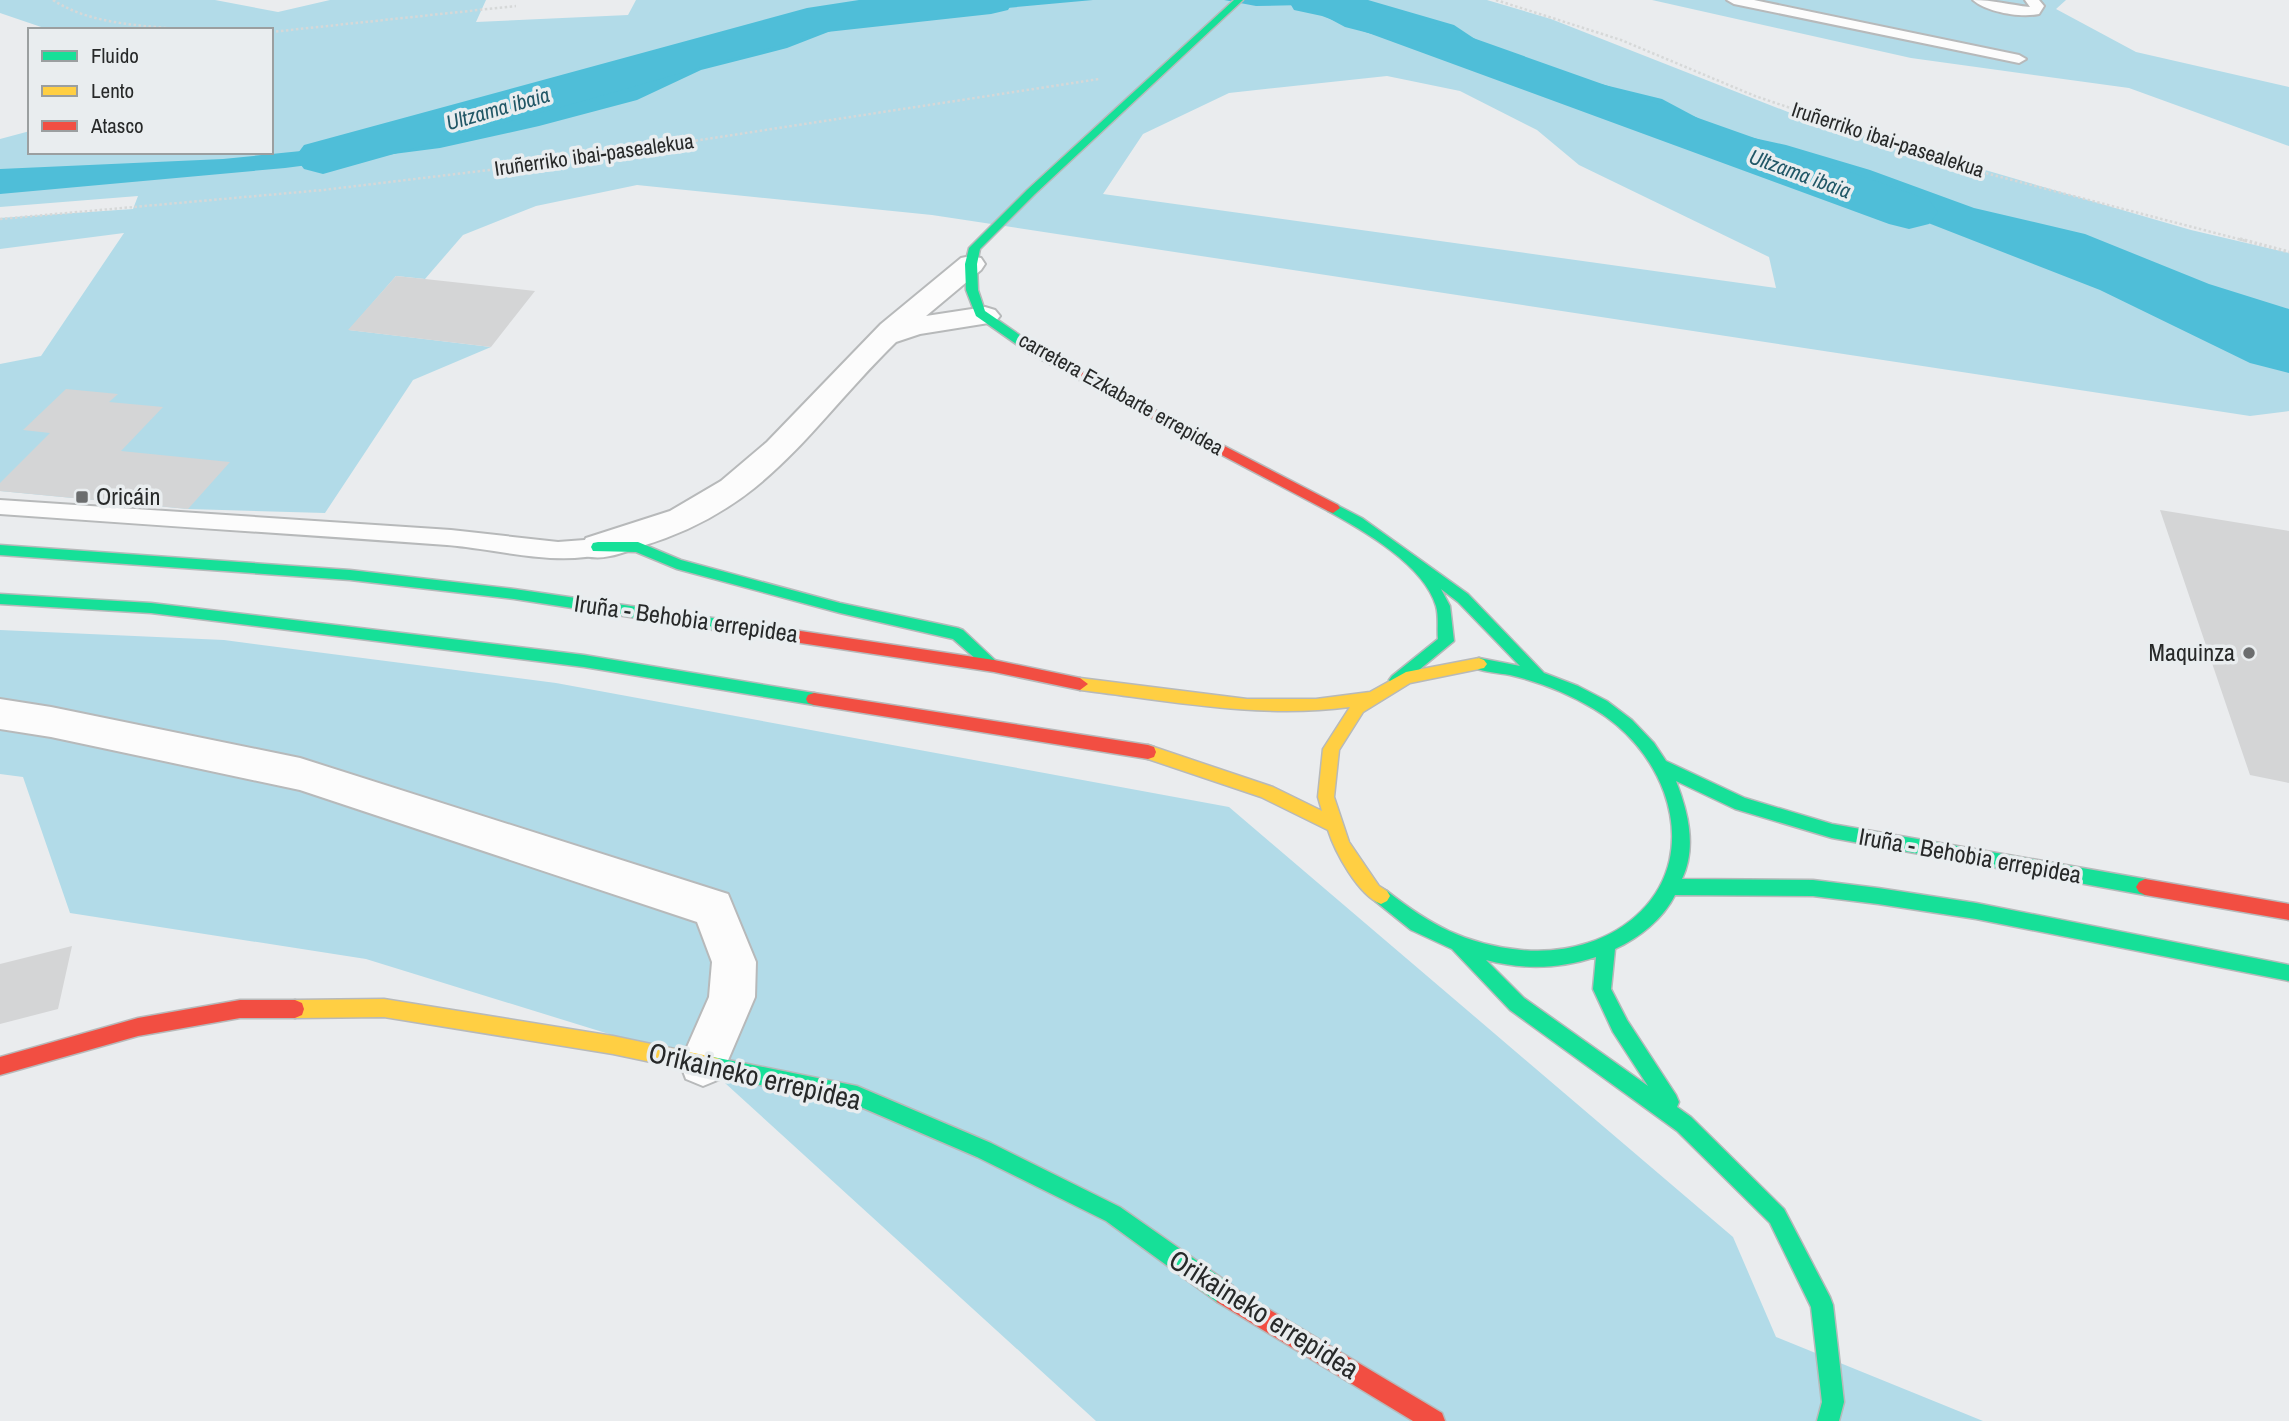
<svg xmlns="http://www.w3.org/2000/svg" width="2289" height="1421" font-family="'Archivo Narrow',sans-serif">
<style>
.green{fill:#b2dbe8;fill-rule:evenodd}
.water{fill:#4fbed8}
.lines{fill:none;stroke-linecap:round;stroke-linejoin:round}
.stream{fill:#4fbed8;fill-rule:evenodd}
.river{fill:#4fbed8;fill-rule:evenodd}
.building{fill:#d4d5d6}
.lane-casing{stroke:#b7b9ba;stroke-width:4}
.street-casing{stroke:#b7b9ba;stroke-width:4}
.fast-casing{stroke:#b7b9ba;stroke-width:3}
.slow-casing{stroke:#b7b9ba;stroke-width:3}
.jam-casing{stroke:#b7b9ba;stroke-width:3}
.path-far1{stroke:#d6d8d8;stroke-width:2.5;stroke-dasharray:2.5 2.5;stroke-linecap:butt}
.path{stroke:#d6d8d8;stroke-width:3.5;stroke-dasharray:2.5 2.5;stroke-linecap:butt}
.lane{fill:#fcfcfc;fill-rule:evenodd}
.street{fill:#fcfcfc;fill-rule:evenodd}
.fast{fill:#16e098;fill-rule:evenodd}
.slow{fill:#ffcf43;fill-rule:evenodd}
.jam{fill:#f24e42;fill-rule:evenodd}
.poi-dot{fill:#6b6d6e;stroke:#e9edef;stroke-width:2.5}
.labels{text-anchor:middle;stroke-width:7;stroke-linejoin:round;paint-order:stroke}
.far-water-label{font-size:21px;font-style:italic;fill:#215766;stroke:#e9edef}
.far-street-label{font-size:21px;fill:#272929;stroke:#e9edef}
.poi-label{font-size:24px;fill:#272929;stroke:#e9edef;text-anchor:start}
.street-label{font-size:24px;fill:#272929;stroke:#e9edef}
.near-street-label{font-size:28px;fill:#272929;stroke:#e9edef}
</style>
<rect width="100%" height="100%" fill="#eaecee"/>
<path class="green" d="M 0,0 L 215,0 L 278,12 L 330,0 L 486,0 L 476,22 L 628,15 L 636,0 L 1487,0 L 1551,19 L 1793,114 L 2191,230 L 2289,253 L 2289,411 L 2250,416 L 932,215 L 637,185 L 536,206 L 463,235 L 425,279 L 396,276 L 349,330 L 491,347 L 413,380 L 325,513 L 188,509 L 0,491 L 0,364 L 41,356 L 124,233 L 0,249 L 0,218 L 133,209 L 138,196 L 0,207 L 0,139 L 30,131 L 30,152 L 271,152 L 271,30 L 50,30 L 0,13 ZM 1387,76 L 1460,91 L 1537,130 L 1579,165 L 1769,257 L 1776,288 L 1103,194 L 1143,134 L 1229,93 Z
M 1652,0 L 2066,0 L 2056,9 L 2136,52 L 2289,87 L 2289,146 L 2129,88 L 1911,58 Z
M 0,630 L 224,640 L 556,683 L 1229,807 L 1733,1237 L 1776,1337 L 1983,1421 L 1096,1421 L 703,1063 L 366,959 L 70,913 L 23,777 L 0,774 Z"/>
<path class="water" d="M 877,0 L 1093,0 L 854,22 L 787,48 L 701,70 L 637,100 L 539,126 L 440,148 L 285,168 L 0,194 L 0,169 L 223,159 L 321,149 L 436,126 L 824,18 Z
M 1224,0 L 1368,0 L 1454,25 L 1487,47 L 1568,76 L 1662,99 L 1722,131 L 1786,145 L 1870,170 L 1974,208 L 2085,234 L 2209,284 L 2289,309 L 2289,373 L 2250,363 L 2100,290 L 1800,173 L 1517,71 L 1345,27 L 1304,5 L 1256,6 Z"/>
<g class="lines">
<path class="stream" d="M 869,0 L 881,0 L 827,20 L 820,18 Z"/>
<path class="river" d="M 859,0 L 1014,0 L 1008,10 L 991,14 L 827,32 L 323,174 L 304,169 L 295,157 L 304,145 L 807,8 Z
M 1288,0 L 1366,0 L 1929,200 L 1938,212 L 1929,224 L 1909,229 L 1889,224 L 1322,16 L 1294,10 Z"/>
</g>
<path class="building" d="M 396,276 L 425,279 L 535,291 L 491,347 L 348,330 Z
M 66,389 L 118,394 L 109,402 L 163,407 L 121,451 L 230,462 L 188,509 L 0,491 L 0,483 L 50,433 L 23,430 Z
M 2160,510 L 2289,531 L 2289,783 L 2250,775 Z
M 72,946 L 58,1009 L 0,1024 L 0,964 Z"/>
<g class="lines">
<defs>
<path id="lane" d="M 1727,0 L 1754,0 L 2019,55 L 2026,59 L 2019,63 L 1734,4 Z
M 1973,0 C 1993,0 2010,5 2030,7 L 2025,0 L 2039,0 L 2044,6 L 2039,14 C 2020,18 1987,12 1973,0 Z
M 0,500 L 451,530 L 558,542 L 598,539 L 606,541 L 609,547 L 606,553 C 556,567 498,549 447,545 C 298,534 149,525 0,514 Z"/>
<path id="street" d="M 971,256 L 981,258 L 985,264 L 981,270 L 926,316 L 985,307 L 995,310 L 1000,316 L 995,322 L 920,334 L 896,342 C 809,427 769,508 642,546 C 624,552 605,561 586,556 L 581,547 L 586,538 L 670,511 L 721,481 L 767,442 L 881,324 L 961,258 Z
M 0,699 L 51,707 L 300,758 L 728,894 L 756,962 L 755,997 L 720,1079 L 703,1086 L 686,1079 L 680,1063 L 709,997 L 712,962 L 697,922 L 300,790 L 51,737 L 0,729 Z"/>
<path id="fast" d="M 1234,0 L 1243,0 L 1035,194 L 980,249 L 977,264 L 978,290 L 985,311 L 1037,347 L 1080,372 L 1078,375 L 1070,375 L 1029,353 L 976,316 L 966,290 L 965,264 L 969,248 L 1027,190 Z
M 1333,503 L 1362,518 L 1468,594 L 1544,673 L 1578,686 L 1607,701 L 1632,720 L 1654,743 L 1666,761 L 1745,798 L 1832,824 L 2145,879 L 2151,882 L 2154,887 L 2151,892 L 2145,895 L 1832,838 L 1735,809 L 1676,781 C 1688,812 1697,847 1682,879 L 1813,880 L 1878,888 L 1976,903 L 2289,965 L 2289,981 L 1976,919 L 1878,904 L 1813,896 L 1675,895 C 1663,919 1639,938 1615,949 L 1611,989 L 1627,1020 L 1676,1095 L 1679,1102 L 1677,1107 L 1691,1117 L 1784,1209 L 1830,1297 L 1833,1305 L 1844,1402 L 1839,1421 L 1817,1421 L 1822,1402 L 1811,1307 L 1770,1223 L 1677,1131 L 1510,1010 L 1452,949 L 1411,930 L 1375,901 L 1372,896 L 1375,891 L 1381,888 L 1387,891 C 1430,925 1465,944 1521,950 C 1615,959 1699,891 1664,792 C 1651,757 1626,728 1594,709 C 1568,693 1539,682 1510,675 C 1498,673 1485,672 1474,668 L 1471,664 L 1474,660 L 1479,658 L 1520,666 L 1458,602 L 1441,589 L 1450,606 L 1454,641 L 1402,684 L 1392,684 L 1389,680 L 1392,676 L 1438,639 C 1437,629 1439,616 1436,606 C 1424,565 1364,531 1328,511 L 1326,508 ZM 1596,957 L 1593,989 L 1613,1032 L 1648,1086 L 1524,998 L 1486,960 C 1523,970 1559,969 1596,957 Z
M 598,542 L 638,542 L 681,560 L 840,603 L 958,628 L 963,630 L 998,663 L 995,667 L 985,667 L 953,639 L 840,613 L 677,569 L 636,552 L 593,551 L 591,547 L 593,543 Z
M 0,545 L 350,570 L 514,589 L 740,622 L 747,628 L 740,634 L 514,599 L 350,580 L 0,555 Z
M 0,594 L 151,603 L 584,655 L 814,693 L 820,695 L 822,699 L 820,703 L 814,705 L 584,667 L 151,613 L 0,604 Z
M 713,1057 L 857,1086 L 991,1143 L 1120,1207 L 1233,1286 L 1236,1294 L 1233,1302 L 1225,1305 L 1217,1302 L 1106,1221 L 977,1157 L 856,1105 L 713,1075 L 706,1073 L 703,1066 L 706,1059 Z"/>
<path id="slow" d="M 1479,658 L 1484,660 L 1487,664 L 1484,668 L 1410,683 L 1363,712 L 1339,750 L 1334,797 L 1349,842 L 1379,886 L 1387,891 L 1390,896 L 1387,901 L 1381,904 C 1358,895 1335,852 1328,830 L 1261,797 L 1142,757 L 1140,752 L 1142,747 L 1148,745 L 1273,787 L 1322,811 L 1318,797 L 1323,749 L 1350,707 C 1259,719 1170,701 1080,690 L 1072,684 L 1080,678 L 1247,699 L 1316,699 L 1370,692 L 1406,672 Z
M 384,999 L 613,1036 L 713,1057 L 720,1059 L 723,1066 L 720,1073 L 713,1075 L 613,1054 L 384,1017 L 295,1018 L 288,1015 L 286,1009 L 288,1003 L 295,1000 Z"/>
<path id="jam" d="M 1074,368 L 1338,505 L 1340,508 L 1333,513 L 1328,511 L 1070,375 L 1070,369 Z
M 740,622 L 994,660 L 1080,678 L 1088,684 L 1080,690 L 994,672 L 740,634 L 733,628 Z
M 814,693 L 1148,745 L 1154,747 L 1156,752 L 1154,757 L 1148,759 L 814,705 L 808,703 L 806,699 L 808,695 Z
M 2145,879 L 2289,904 L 2289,920 L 2145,895 L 2139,892 L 2136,887 L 2139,882 Z
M 240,1000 L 295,1000 L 302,1003 L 304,1009 L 302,1015 L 295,1018 L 240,1018 L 138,1036 L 0,1075 L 0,1057 L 138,1018 Z
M 1225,1283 L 1442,1413 L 1445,1421 L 1413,1421 L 1217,1302 L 1214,1294 L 1217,1286 Z"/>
</defs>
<use href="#lane" class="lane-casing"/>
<use href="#street" class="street-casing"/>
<use href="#fast" class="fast-casing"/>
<use href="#slow" class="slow-casing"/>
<use href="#jam" class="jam-casing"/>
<path class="path-far1" d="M 53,0 C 91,25 142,25 186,30
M 1496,0 L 1621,40 L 1755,96 L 1970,169 L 2246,241
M 271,32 L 516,6
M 0,219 L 323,190 L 556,162 L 1099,79"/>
<path class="path" d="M 2240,239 L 2289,252"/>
<use href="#lane" class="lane"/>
<use href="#street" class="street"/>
<use href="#fast" class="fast"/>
<use href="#slow" class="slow"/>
<use href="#jam" class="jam"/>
</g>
<g class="poi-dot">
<rect x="75" y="490" width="14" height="14" rx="3.5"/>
<circle cx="2249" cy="653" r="7"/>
</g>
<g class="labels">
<g class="far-water-label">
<text transform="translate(498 109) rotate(-16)" y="7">Ultzama ibaia</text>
<text transform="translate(1800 174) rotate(20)" y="7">Ultzama ibaia</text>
</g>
<g class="far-street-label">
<text transform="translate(1888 140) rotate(18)" y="7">Iruñerriko ibai-pasealekua</text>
<text transform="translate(594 155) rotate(-8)" y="7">Iruñerriko ibai-pasealekua</text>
<text transform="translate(1121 394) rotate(29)" y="7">carretera Ezkabarte errepidea</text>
</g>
<g class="poi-label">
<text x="96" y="505">Oricáin</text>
<text x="2235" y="661" text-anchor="end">Maquinza</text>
</g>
<g class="street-label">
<text transform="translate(686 619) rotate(8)" y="8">Iruña - Behobia errepidea</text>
<text transform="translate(1970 856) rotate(10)" y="8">Iruña - Behobia errepidea</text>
</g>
<g class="near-street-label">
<text transform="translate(755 1076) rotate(13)" y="10">Orikaineko errepidea</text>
<text transform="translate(1264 1314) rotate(32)" y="10">Orikaineko errepidea</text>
</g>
</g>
<rect x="28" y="28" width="245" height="126" fill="#e9edef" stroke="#9b9fa0" stroke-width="2"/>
<rect x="42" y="51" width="35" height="10" fill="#16e098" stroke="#9b9fa0" stroke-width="2"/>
<text x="91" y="63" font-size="21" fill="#272929">Fluido</text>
<rect x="42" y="86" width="35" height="10" fill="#ffcf43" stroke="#9b9fa0" stroke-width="2"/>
<text x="91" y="98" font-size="21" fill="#272929">Lento</text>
<rect x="42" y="121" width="35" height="10" fill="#f24e42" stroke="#9b9fa0" stroke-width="2"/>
<text x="91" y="133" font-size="21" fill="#272929">Atasco</text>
</svg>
